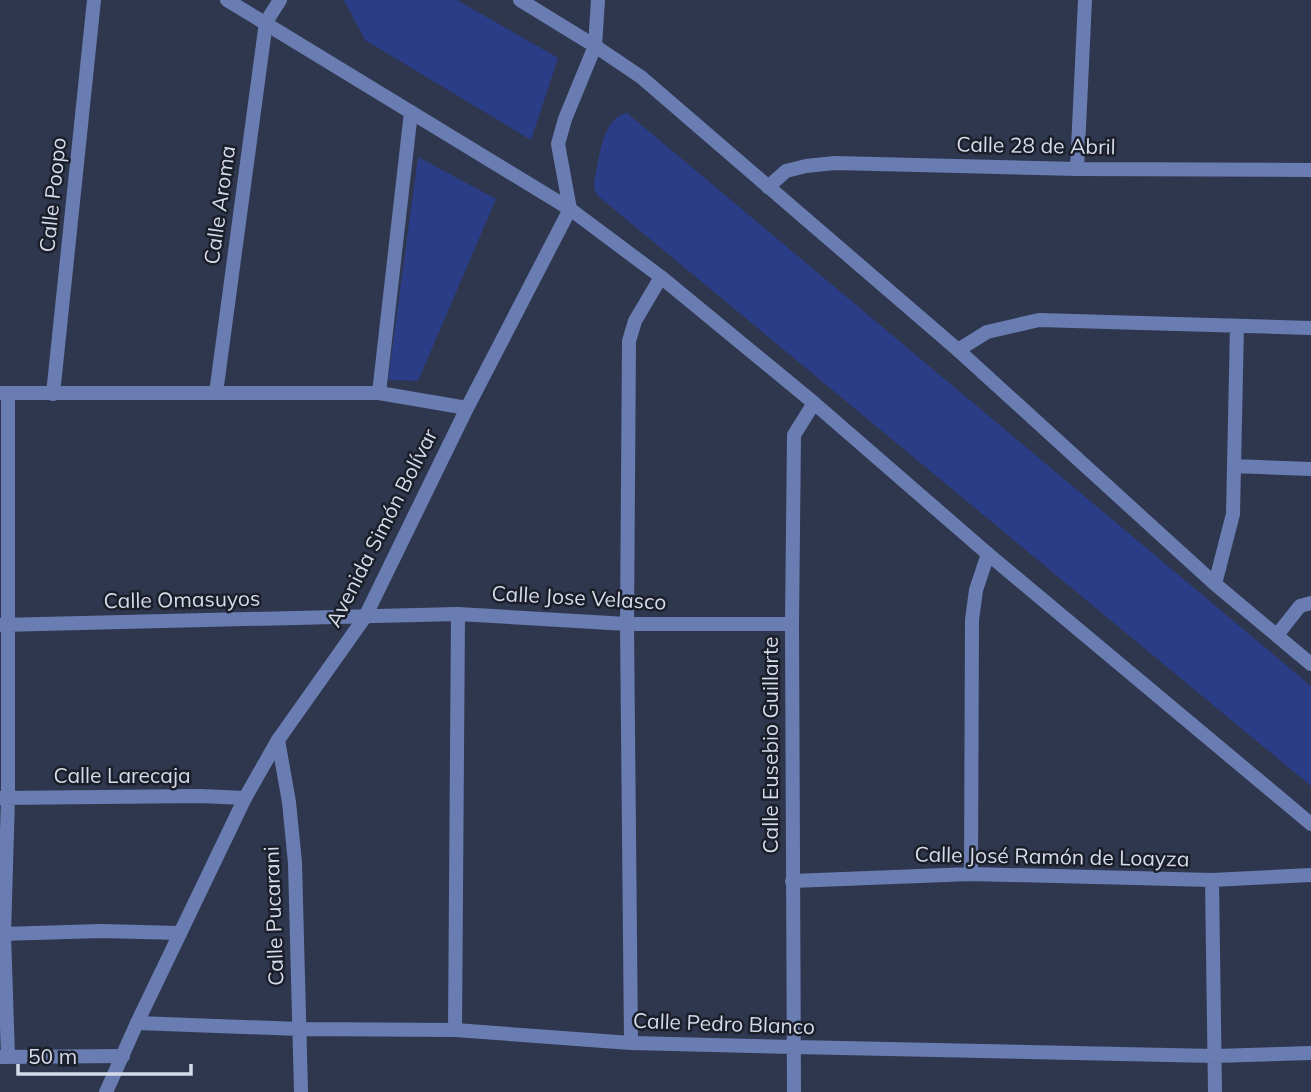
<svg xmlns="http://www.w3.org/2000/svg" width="1311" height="1092" font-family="Mulish,sans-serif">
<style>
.green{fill:#2b3d86}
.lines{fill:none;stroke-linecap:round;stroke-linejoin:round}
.minor{stroke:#6a7db2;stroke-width:14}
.tertiary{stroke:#6a7db2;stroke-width:14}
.labels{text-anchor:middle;stroke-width:5;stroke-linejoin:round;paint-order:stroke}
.street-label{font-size:21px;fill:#d5dbe9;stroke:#1b1f29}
</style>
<rect width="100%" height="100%" fill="#2f374e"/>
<path class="green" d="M 344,0 L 457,0 L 558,58 L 531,140 L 365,40 Z
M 627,113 L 1311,686 L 1311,786 L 598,196 L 594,189 L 594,181 C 600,159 601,118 627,113 Z
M 418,157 L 496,199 L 418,381 L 388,380 Z"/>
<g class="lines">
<path class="minor" d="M 1077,169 L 1085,0
M 768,187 L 786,171 L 806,166 L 835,163 L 1077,169 L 1311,170
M 958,350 L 987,332 L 1039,320 L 1311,328
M 1,393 L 379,393 L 467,408
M 8,393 L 8,798 L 4,934 L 8,1057
M 216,393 L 266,22
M 379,393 L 411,112
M 53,394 L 94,0
M 1234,466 L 1311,469
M 1215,584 L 1233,514 L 1237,326
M 0,625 L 458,614 L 627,624 L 792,624
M 1277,635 L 1300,606 L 1311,603
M 278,740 L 289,802 L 295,863 L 301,1092
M 1,798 L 200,796 L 245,798
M 971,874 L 972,620 L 976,590 L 988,554
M 1212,880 L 1215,1092
M 792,881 L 971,874 L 1212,880 L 1311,875
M 0,934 L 101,931 L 180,933
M 137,1023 L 299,1029 L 455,1030 L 631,1043 L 795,1047 L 1215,1056 L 1311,1053
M 455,1030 L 458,614
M 631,1043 L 627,624 L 629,341 L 635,321 L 661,277
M 0,1057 L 123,1056
M 794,1092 L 792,624 L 794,435 L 814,403"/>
<path class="tertiary" d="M 227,0 L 570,209 L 661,277 L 814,403 L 988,554 L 1311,824
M 520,0 L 595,46 L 641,77 L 958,350 L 1215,584 L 1311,664
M 266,22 L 280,0
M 106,1092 L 137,1023 L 245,798 L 278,740 L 365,617 L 467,408 L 570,209 L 558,144 L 565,119 L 595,46 L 598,0"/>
</g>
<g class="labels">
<g class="street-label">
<text transform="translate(1036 146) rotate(1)" y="7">Calle 28 de Abril</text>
<text transform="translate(53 195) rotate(-84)" y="7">Calle Poopo</text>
<text transform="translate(220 205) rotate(-82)" y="7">Calle Aroma</text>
<text transform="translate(382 528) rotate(-63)" y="7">Avenida Simón Bolívar</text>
<text transform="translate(579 598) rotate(3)" y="7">Calle Jose Velasco</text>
<text transform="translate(182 600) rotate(-1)" y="7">Calle Omasuyos</text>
<text transform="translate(771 745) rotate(-90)" y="7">Calle Eusebio Guillarte</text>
<text x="122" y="783">Calle Larecaja</text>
<text transform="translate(1052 857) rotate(1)" y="7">Calle José Ramón de Loayza</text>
<text transform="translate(274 916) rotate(-92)" y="7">Calle Pucarani</text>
<text transform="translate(724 1024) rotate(2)" y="7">Calle Pedro Blanco</text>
</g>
</g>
<path d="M18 1064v10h173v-10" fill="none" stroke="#d5dbe9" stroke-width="3.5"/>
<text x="28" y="1064" font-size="21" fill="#d5dbe9" stroke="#1b1f29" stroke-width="5" paint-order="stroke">50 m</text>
</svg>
